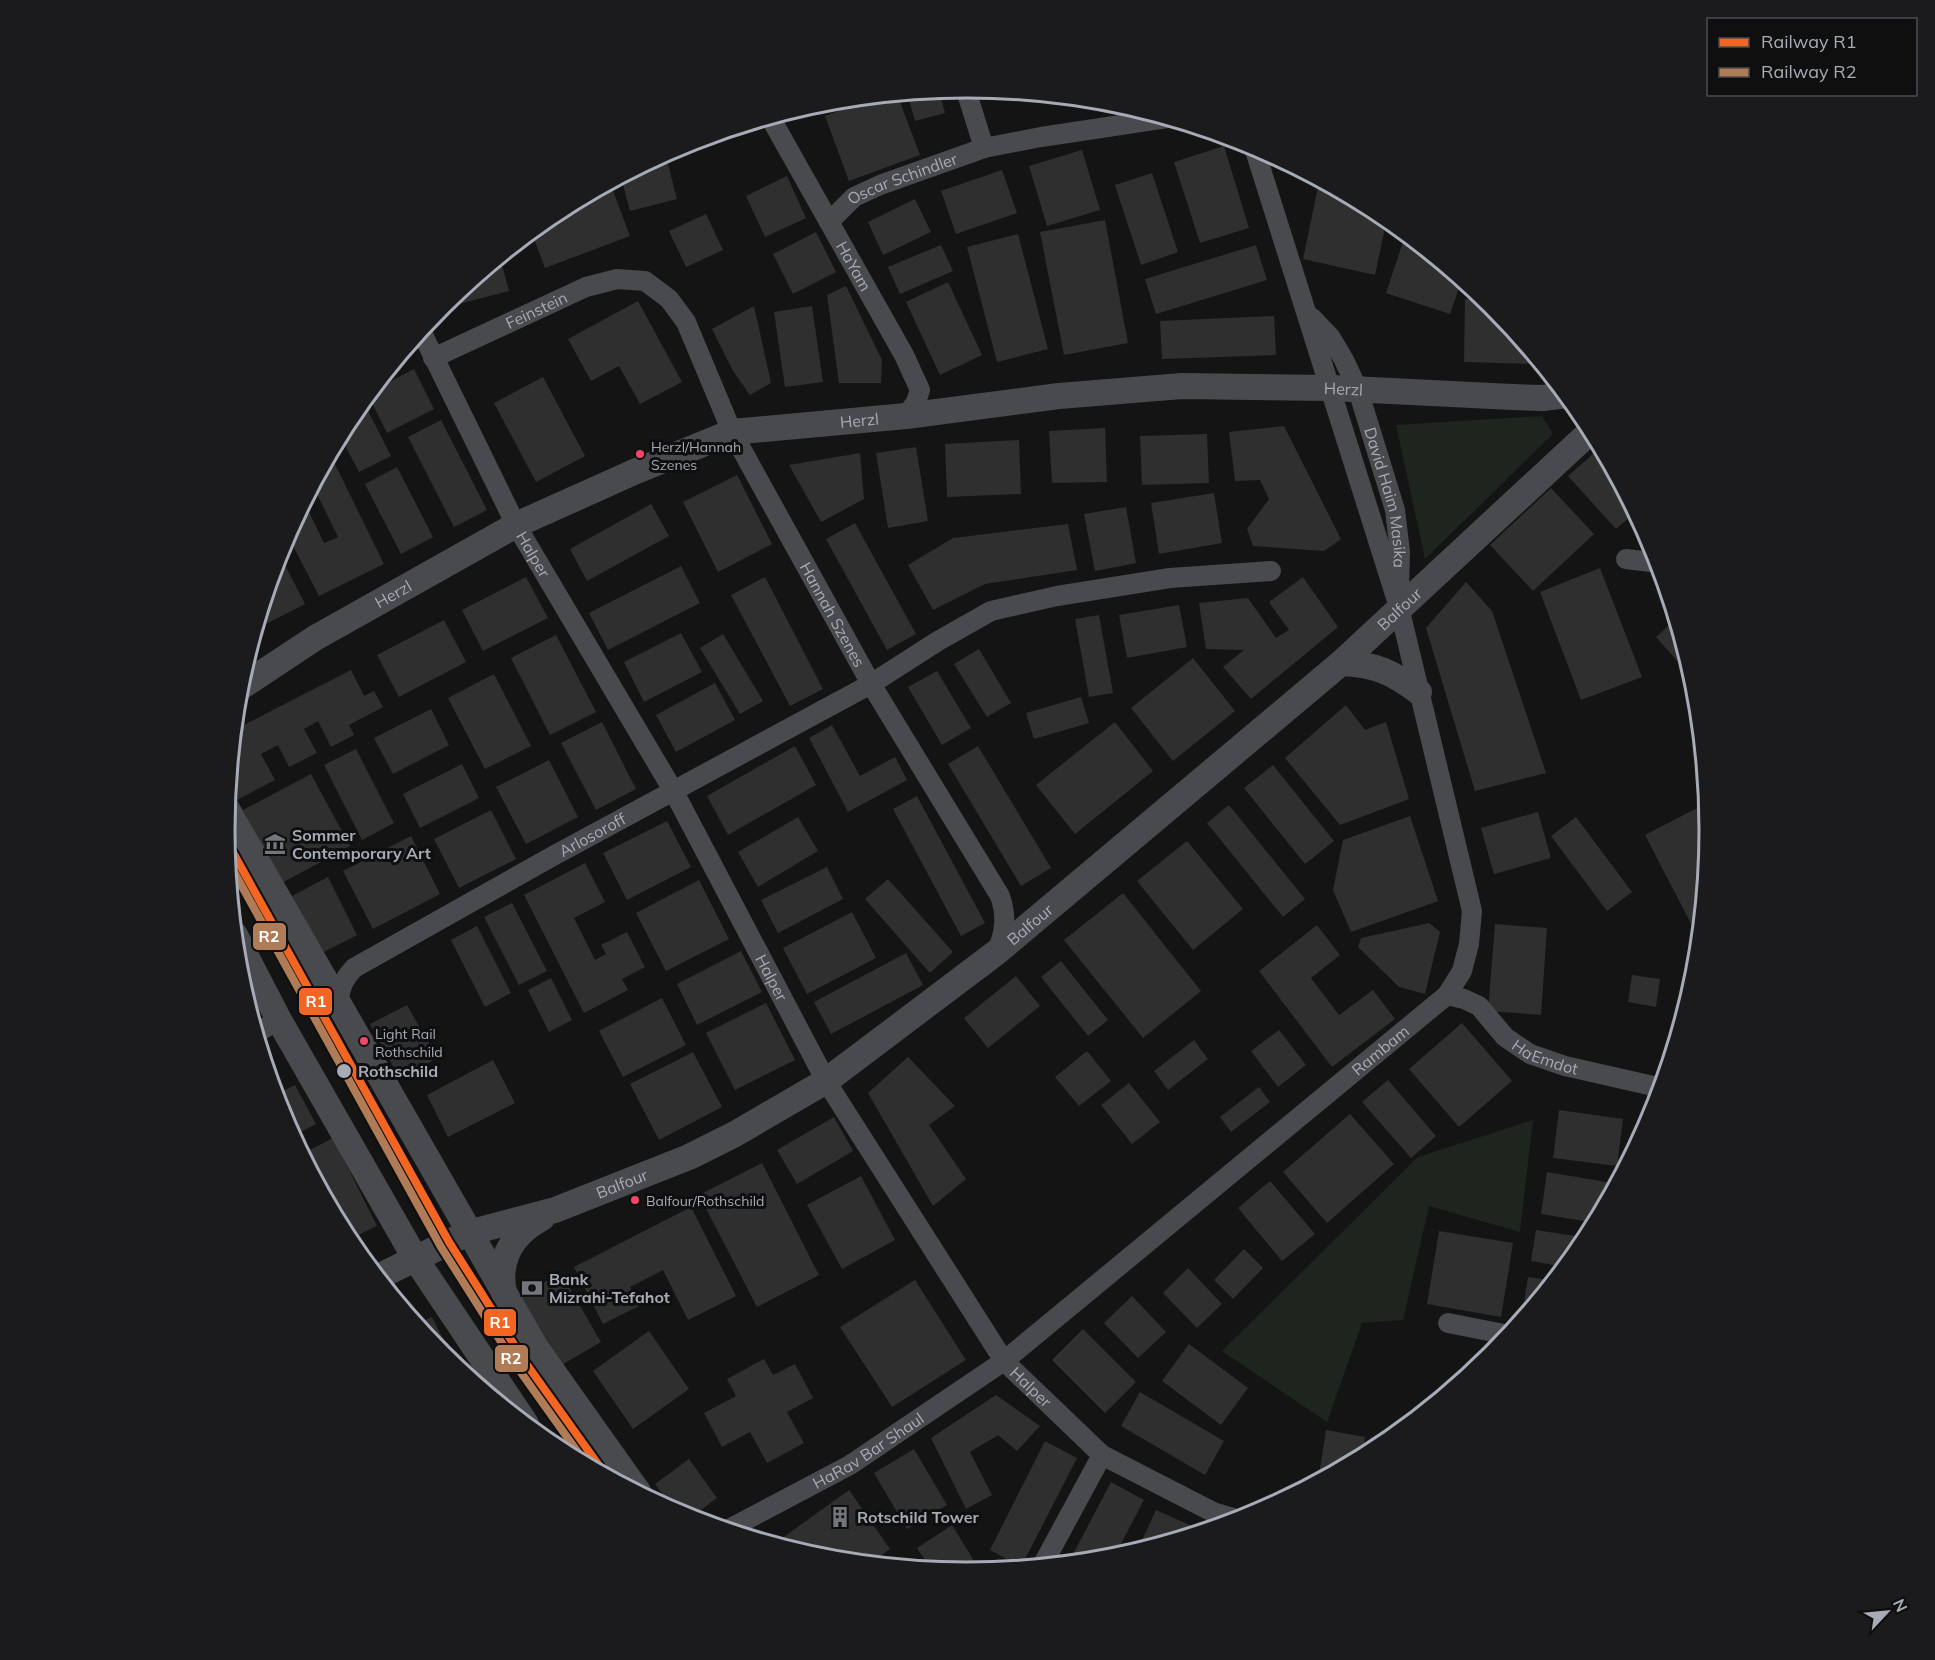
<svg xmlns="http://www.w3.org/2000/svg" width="1935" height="1660" font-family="Mulish,sans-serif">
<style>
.green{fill:#1e251f}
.building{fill:#2f2f30}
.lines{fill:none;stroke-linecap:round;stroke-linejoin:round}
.minor{stroke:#494a4d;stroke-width:20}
.tertiary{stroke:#494a4d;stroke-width:26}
.rail-1-casing{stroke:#0f0f10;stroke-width:12}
.rail-2-casing{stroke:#0f0f10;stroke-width:12}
.rail-1{stroke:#f26522;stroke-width:8}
.rail-2{stroke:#b07c57;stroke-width:8}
.bus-dot{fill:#f34667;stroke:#0f0f10;stroke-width:2}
.stop-dot{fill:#a6abb5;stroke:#0f0f10;stroke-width:2}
.labels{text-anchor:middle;stroke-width:6;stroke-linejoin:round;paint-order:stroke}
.bus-label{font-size:14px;fill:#a6abb5;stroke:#0f0f10;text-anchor:start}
.street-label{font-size:16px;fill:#a6abb5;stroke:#0f0f10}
.poi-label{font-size:16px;font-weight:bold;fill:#a6abb5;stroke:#0f0f10;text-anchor:start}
.stop-label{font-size:16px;font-weight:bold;fill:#a6abb5;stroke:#0f0f10;text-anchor:start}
.rim{fill:none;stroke:#a6abb5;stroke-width:3}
.line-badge{stroke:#0f0f10;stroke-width:2}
.badge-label{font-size:16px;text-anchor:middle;font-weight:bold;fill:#fff}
</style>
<rect width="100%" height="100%" fill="#141415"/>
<path class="green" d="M 1542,416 L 1553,434 L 1425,559 L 1396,425 Z
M 1533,1120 L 1520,1232 L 1429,1206 L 1403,1320 L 1362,1323 L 1327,1422 L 1222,1351 L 1418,1157 Z"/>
<path class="building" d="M 939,90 L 945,113 L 915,121 L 907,93 Z
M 897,94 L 920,155 L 849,181 L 825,116 L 881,95 Z
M 1224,146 L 1249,228 L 1200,243 L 1174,162 Z
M 1082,150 L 1100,210 L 1047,226 L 1029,166 Z
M 665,153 L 677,199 L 630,211 L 621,177 Z
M 1002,170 L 1017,213 L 956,234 L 941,191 Z
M 1152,173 L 1178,252 L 1141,265 L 1115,185 Z
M 787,176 L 806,218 L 765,237 L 746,196 Z
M 610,183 L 630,236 L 545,268 L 531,231 L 555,212 Z
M 1318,187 L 1342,192 L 1387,218 L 1375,275 L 1303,259 Z
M 915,199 L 931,232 L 883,255 L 868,222 Z
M 706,214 L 723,250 L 686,267 L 669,231 Z
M 1105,220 L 1128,343 L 1064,355 L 1040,232 Z
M 816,232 L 836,272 L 793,294 L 773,254 Z
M 1406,233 L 1462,279 L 1450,314 L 1386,293 Z
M 1018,234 L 1048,349 L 997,362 L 967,247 Z
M 941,245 L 953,271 L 900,294 L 888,267 Z
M 1256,245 L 1267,280 L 1156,314 L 1145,279 Z
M 500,257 L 509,291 L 439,309 L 442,304 Z
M 948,282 L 982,355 L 940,375 L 906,302 Z
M 846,286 L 882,360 L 881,383 L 839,383 L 827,295 Z
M 1465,299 L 1487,300 L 1493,305 L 1535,356 L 1535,364 L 1464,362 Z
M 638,301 L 682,382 L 640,404 L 619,366 L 591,381 L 568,339 Z
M 754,306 L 771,383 L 750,395 L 733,371 L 712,329 Z
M 812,306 L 823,382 L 785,387 L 774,312 Z
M 1274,316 L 1276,355 L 1162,359 L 1160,321 Z
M 406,349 L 409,355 L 395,363 Z
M 414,369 L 434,409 L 387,433 L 368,395 L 370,392 Z
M 543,377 L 585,456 L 536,482 L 494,403 Z
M 363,401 L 391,456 L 359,472 L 340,436 L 350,417 Z
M 441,420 L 487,510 L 454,527 L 408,437 Z
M 1284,426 L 1341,539 L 1324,551 L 1253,546 L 1247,529 L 1269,499 L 1260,480 L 1235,481 L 1229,432 Z
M 1105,428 L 1107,482 L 1052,483 L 1049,431 Z
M 1207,434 L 1209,483 L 1142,485 L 1140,436 Z
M 1019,440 L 1021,494 L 947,497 L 945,444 Z
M 916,447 L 928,521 L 888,528 L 876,453 Z
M 1601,447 L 1636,512 L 1616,529 L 1568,476 Z
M 860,453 L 864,499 L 821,522 L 789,465 Z
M 330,454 L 384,564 L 319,596 L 287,534 L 297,516 L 308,510 L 324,543 L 338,537 L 313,486 Z
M 397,467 L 433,537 L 401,554 L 365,484 Z
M 737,475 L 772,544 L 718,572 L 683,502 Z
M 1551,488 L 1594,534 L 1533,591 L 1490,545 Z
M 1214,493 L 1222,543 L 1159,554 L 1151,503 Z
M 651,504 L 669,536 L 587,581 L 570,549 Z
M 1126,507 L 1136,563 L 1095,571 L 1084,514 Z
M 855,523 L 916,634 L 887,650 L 826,539 Z
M 1068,524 L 1077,570 L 985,584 L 933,610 L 908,565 L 953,538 Z
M 681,566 L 700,603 L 608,650 L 589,613 Z
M 286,567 L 305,604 L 256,629 L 272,575 Z
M 1600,568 L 1642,677 L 1581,700 L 1540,592 Z
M 526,577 L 548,618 L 483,651 L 462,610 Z
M 765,577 L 823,689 L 790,706 L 731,595 Z
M 1303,577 L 1338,627 L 1251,699 L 1223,667 L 1244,650 L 1206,649 L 1199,603 L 1248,598 L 1276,638 L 1289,630 L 1269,602 Z
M 1466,582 L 1492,611 L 1546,773 L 1475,791 L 1426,628 Z
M 1179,605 L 1187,647 L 1127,658 L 1119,615 Z
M 1099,615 L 1113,693 L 1089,697 L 1075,619 Z
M 1676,619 L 1695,681 L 1656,637 Z
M 444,620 L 466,662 L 399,697 L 377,655 Z
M 681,633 L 702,672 L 644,702 L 624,662 Z
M 723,634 L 763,701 L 740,714 L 700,648 Z
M 556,635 L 596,712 L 550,735 L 511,658 Z
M 979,649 L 1011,703 L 987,717 L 954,664 Z
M 1193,658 L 1235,711 L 1173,761 L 1131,708 Z
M 351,670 L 364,696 L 374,691 L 383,707 L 349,725 L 354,735 L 331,747 L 318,721 L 304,729 L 317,753 L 289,767 L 278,745 L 261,754 L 275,780 L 235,801 L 229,788 L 234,730 Z
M 937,671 L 971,728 L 942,745 L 908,687 Z
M 494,674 L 531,746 L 485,769 L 448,698 Z
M 715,683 L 735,720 L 676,752 L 656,715 Z
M 1081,697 L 1089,723 L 1034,739 L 1026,713 Z
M 1346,705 L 1365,730 L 1386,722 L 1409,799 L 1340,825 L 1285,758 Z
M 431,709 L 449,745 L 393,774 L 374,738 Z
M 602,722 L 636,789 L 596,810 L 561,743 Z
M 1115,722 L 1153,771 L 1075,834 L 1036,785 Z
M 832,725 L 860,776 L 895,757 L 907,780 L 848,812 L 809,738 Z
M 795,746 L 816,785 L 728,835 L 707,796 Z
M 978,746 L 1051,868 L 1021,886 L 948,764 Z
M 356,749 L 394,823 L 362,840 L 324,765 Z
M 549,760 L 578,817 L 526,844 L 496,787 Z
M 462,764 L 479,798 L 420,828 L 403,794 Z
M 1273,765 L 1334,841 L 1305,864 L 1244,788 Z
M 311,774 L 350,846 L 282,883 L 243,810 Z
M 917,796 L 985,923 L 961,936 L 893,809 Z
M 1229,805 L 1305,899 L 1283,917 L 1207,823 Z
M 1699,807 L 1710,830 L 1700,941 L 1645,835 Z
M 491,810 L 516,859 L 459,888 L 434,839 Z
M 1538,812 L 1551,858 L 1494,874 L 1481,828 Z
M 1410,816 L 1438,901 L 1351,932 L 1333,890 L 1343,840 Z
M 798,817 L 818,851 L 758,887 L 738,852 Z
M 1576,817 L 1632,892 L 1607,911 L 1551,836 Z
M 667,821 L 691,867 L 627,900 L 603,853 Z
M 411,836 L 440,894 L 373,929 L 343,871 Z
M 1187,841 L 1243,909 L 1193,950 L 1137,881 Z
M 585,863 L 605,902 L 574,918 L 595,960 L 606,954 L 601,945 L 627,932 L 645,967 L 622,979 L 628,990 L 584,1013 L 524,895 Z
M 827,867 L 843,899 L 778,933 L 761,900 Z
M 328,877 L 357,935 L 322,953 L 292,896 Z
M 888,879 L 953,952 L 930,973 L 865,899 Z
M 699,880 L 729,939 L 666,971 L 636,913 Z
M 1123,893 L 1201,991 L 1143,1038 L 1064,940 Z
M 512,903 L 547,971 L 519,985 L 484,917 Z
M 852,912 L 876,958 L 807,994 L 783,948 Z
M 1429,923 L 1440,932 L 1425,994 L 1399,987 L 1358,947 L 1361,938 Z
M 1495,924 L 1547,928 L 1541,1015 L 1488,1011 Z
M 1317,925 L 1340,955 L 1311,978 L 1339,1015 L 1373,990 L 1395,1019 L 1332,1067 L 1259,971 Z
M 477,926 L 511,993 L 485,1007 L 451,940 Z
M 741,951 L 762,992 L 697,1025 L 677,984 Z
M 906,953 L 923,985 L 831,1034 L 814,1002 Z
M 1061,961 L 1108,1020 L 1088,1036 L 1041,977 Z
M 1632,975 L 1660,979 L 1656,1007 L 1628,1002 Z
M 1016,976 L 1040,1006 L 988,1048 L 964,1018 Z
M 551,978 L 572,1020 L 549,1032 L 528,990 Z
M 662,998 L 686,1045 L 623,1077 L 599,1031 Z
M 766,1003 L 795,1060 L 735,1090 L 706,1033 Z
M 407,1005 L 437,1058 L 400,1079 L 370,1024 Z
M 1462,1023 L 1512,1081 L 1459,1127 L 1409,1069 Z
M 1279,1030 L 1306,1065 L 1278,1087 L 1251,1051 Z
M 1194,1040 L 1208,1059 L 1168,1090 L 1154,1071 Z
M 1087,1051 L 1111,1081 L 1079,1106 L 1055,1077 Z
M 693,1052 L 722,1107 L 659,1140 L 630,1084 Z
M 908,1057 L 955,1106 L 929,1125 L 966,1179 L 933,1206 L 868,1093 Z
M 493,1060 L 515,1103 L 448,1137 L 427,1095 Z
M 1388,1080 L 1436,1136 L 1411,1158 L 1362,1102 Z
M 1129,1083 L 1160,1122 L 1132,1144 L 1101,1105 Z
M 295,1085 L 316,1124 L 293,1136 L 281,1114 L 275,1095 Z
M 1259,1087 L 1270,1102 L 1231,1132 L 1220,1117 Z
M 1559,1110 L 1623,1119 L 1617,1166 L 1553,1158 Z
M 1350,1114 L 1394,1164 L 1327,1223 L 1283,1172 Z
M 834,1117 L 853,1151 L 797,1184 L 777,1150 Z
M 333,1138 L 377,1226 L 348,1240 L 302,1154 Z
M 762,1163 L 819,1275 L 757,1307 L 699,1195 Z
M 1547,1172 L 1612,1183 L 1610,1197 L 1596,1223 L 1541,1214 Z
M 861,1176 L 895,1240 L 842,1269 L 807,1205 Z
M 1270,1181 L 1315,1234 L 1282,1261 L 1238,1208 Z
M 691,1207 L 736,1296 L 688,1320 L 663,1270 L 630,1287 L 639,1306 L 603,1324 L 574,1267 Z
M 1536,1230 L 1588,1238 L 1566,1267 L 1531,1261 Z
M 1439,1231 L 1513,1243 L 1501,1317 L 1427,1304 Z
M 1244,1249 L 1263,1268 L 1233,1299 L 1214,1280 Z
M 1188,1268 L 1222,1304 L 1197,1328 L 1163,1293 Z
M 561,1273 L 601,1342 L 560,1366 L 520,1296 Z
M 1528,1277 L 1554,1281 L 1521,1322 Z
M 915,1280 L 966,1360 L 892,1407 L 840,1327 Z
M 1132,1296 L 1166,1332 L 1138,1358 L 1104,1323 Z
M 432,1317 L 458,1368 L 442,1355 L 417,1324 Z
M 1083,1329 L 1136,1382 L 1105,1413 L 1052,1360 Z
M 649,1331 L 689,1389 L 633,1429 L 593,1371 Z
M 1189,1344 L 1248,1388 L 1221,1425 L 1162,1381 Z
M 764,1359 L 773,1375 L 795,1364 L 813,1398 L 787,1412 L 804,1443 L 767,1463 L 750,1432 L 722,1447 L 704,1413 L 736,1396 L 727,1379 Z
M 1140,1392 L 1224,1441 L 1205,1475 L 1121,1426 Z
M 996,1395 L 1040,1426 L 1017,1451 L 998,1435 L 970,1452 L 992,1495 L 966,1509 L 931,1438 Z
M 1326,1430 L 1365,1437 L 1361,1458 L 1318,1481 Z
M 1045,1441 L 1077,1458 L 1021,1567 L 990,1550 Z
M 914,1449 L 947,1505 L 907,1529 L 874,1473 Z
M 689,1459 L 717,1498 L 690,1518 L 677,1513 L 655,1484 Z
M 1111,1482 L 1144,1500 L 1113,1559 L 1079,1562 L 1071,1558 Z
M 849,1490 L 890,1549 L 871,1563 L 822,1559 L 774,1544 Z
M 1156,1510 L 1192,1526 L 1188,1536 L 1137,1551 Z
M 952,1525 L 981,1572 L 967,1573 L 931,1569 L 917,1548 Z"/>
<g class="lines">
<g class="minor">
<path d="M 965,87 L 984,148 L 1041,137 L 1167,118"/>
<path id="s1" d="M 770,117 L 904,355 L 920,390 L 916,402 L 906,416"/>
<path id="s2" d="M 829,222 L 854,197 L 880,185 L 984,148"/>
<path id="s3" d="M 1312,318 L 1331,338 L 1344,360 L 1358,390 L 1395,510 L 1400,552 L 1399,589"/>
<path id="s4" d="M 421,331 L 516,525 L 674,792 L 826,1081 L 1004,1361 L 1102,1455 L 1213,1512 L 1240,1520"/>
<path id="s5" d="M 433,358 L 586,287 L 617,279 L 645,281 L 669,299 L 686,322 L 732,432 L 871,684 L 1000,896 C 1007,916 1005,932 997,952"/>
<path d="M 1626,559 L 1659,563"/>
<path id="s6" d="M 1447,995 L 1464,999 L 1479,1006 L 1505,1037 L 1530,1054 L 1565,1066 L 1662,1088"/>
<path id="s7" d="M 339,1007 C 339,990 342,981 354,968 L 553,856 L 871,684 L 938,641 L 991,611 L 1057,596 L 1170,578 L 1271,571"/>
<path d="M 256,1033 L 279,1020"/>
<path d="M 1448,1323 L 1509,1335"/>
<path id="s8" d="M 727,1530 L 850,1465 L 1004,1361 L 1447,995 L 1462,971 L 1469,944 L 1472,911 L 1399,607 L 1253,144"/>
<path d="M 1042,1566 L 1102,1455"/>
</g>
<g class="tertiary">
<path d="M 1341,663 C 1375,664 1392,672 1419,692"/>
<path id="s9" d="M 238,689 L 315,638 L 516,525 L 634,472 L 732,432 L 906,416 L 1059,396 L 1182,386 L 1331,388 L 1512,397 L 1543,398 L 1567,395"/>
<path d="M 227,809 L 536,1348 L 639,1493"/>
<path d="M 235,935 L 279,1020 L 415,1258 L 526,1424"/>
<path id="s10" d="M 378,1277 L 468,1233 L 555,1210 L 689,1157 L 735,1134 L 826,1081 L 997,952 L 1341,663 L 1592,430"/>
<path d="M 504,1293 C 497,1259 512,1234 542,1218"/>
</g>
<defs>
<path id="rail-1" d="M 226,840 L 449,1242 L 525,1362 L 605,1474"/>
<path id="rail-2" d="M 228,861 L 441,1247 L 517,1367 L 587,1465"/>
</defs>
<use href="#rail-1" class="rail-1-casing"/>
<use href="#rail-2" class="rail-2-casing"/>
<use href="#rail-1" class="rail-1"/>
<use href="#rail-2" class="rail-2"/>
</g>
<defs>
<symbol id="museum-bare" viewBox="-9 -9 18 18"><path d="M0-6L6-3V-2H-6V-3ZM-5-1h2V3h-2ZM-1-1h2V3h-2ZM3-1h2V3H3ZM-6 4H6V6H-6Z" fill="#73767d" stroke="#0f0f10" stroke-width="2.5" paint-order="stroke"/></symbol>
<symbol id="bank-bare" viewBox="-9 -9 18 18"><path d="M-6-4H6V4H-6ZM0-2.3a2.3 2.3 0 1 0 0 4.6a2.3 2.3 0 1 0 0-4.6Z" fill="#73767d" stroke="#0f0f10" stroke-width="2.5" paint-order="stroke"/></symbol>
<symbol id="building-bare" viewBox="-9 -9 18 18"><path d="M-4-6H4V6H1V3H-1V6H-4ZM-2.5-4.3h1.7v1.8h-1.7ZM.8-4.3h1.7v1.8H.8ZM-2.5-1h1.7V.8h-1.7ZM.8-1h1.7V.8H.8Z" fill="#73767d" stroke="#0f0f10" stroke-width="2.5" paint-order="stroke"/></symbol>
</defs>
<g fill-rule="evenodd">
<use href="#museum-bare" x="260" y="829" width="30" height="30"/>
<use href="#bank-bare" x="517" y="1273" width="30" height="30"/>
<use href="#building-bare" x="825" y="1502" width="30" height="30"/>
</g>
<g class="bus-dot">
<circle cx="640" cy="454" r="5"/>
<circle cx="364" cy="1041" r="5"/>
<circle cx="635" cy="1200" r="5"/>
</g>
<circle class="stop-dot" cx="344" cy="1071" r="8"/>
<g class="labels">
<g class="bus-label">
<text x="651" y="452">Herzl/Hannah<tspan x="651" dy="18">Szenes</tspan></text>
<text x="375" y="1039">Light Rail<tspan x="375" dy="18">Rothschild</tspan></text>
<text x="646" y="1206">Balfour/Rothschild</text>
</g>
<g class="street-label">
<text dy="6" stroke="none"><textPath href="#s2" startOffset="87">Oscar Schindler</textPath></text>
<text dy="6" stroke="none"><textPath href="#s1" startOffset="171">HaYam</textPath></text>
<text dy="6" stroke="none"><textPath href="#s5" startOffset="114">Feinstein</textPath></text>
<text dy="6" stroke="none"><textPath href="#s9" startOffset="1172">Herzl</textPath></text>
<text dy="6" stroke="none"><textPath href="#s9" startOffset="686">Herzl</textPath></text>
<text dy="6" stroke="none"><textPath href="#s3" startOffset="198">David Haim Masika</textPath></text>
<text dy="6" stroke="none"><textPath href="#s4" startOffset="250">Halper</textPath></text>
<text dy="6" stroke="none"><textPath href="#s9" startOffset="182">Herzl</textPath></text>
<text dy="6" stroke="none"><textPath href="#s10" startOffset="1234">Balfour</textPath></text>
<text dy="6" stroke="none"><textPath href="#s5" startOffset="615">Hannah Szenes</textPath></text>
<text dy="6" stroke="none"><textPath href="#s7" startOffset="316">Arlosoroff</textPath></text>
<text dy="6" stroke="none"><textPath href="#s10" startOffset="748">Balfour</textPath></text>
<text dy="6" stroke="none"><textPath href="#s4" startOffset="736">Halper</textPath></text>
<text dy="6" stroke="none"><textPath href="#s8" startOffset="813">Rambam</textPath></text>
<text dy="6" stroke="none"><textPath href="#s6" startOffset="120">HaEmdot</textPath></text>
<text dy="6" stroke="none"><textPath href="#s10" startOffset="262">Balfour</textPath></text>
<text dy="6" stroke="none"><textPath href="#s4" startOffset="1222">Halper</textPath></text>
<text dy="6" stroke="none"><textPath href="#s8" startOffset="162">HaRav Bar Shaul</textPath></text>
</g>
<g class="poi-label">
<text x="292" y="841">Sommer<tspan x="292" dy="18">Contemporary Art</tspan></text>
<text x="549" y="1285">Bank<tspan x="549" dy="18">Mizrahi-Tefahot</tspan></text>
<text x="857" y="1523">Rotschild Tower</text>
</g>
<g class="stop-label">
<text x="358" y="1077">Rothschild</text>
</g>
</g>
<path d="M0 0H1935V1660H0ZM235 830a732 732 0 1 1 1464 0a732 732 0 1 1-1464 0Z" fill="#1b1b1d" fill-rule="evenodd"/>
<path class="rim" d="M235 830a732 732 0 1 1 1464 0a732 732 0 1 1-1464 0Z"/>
<g class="line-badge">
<rect x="252" y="922" width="35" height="29" rx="6" fill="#b07c57"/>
<rect x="298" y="987" width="35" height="29" rx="6" fill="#f26522"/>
<rect x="483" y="1308" width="34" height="29" rx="6" fill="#f26522"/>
<rect x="494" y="1344" width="35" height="29" rx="6" fill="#b07c57"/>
</g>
<g class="badge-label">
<text x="269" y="942">R2</text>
<text x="316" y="1007">R1</text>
<text x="500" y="1328">R1</text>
<text x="511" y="1364">R2</text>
</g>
<rect x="1707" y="18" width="210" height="78" fill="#0f0f10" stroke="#4b4d52" stroke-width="1.5"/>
<rect x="1719" y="38" width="30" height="9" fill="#f26522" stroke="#4b4d52" stroke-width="1.5"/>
<text x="1761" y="48" font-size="18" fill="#a6abb5">Railway R1</text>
<rect x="1719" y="68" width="30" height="9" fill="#b07c57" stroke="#4b4d52" stroke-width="1.5"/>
<text x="1761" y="78" font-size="18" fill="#a6abb5">Railway R2</text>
<g transform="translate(1887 1612) rotate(64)" stroke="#0f0f10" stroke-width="4.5" paint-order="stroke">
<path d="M0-4.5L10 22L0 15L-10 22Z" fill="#a6abb5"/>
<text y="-9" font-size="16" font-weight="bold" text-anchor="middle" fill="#a6abb5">N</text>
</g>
</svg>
